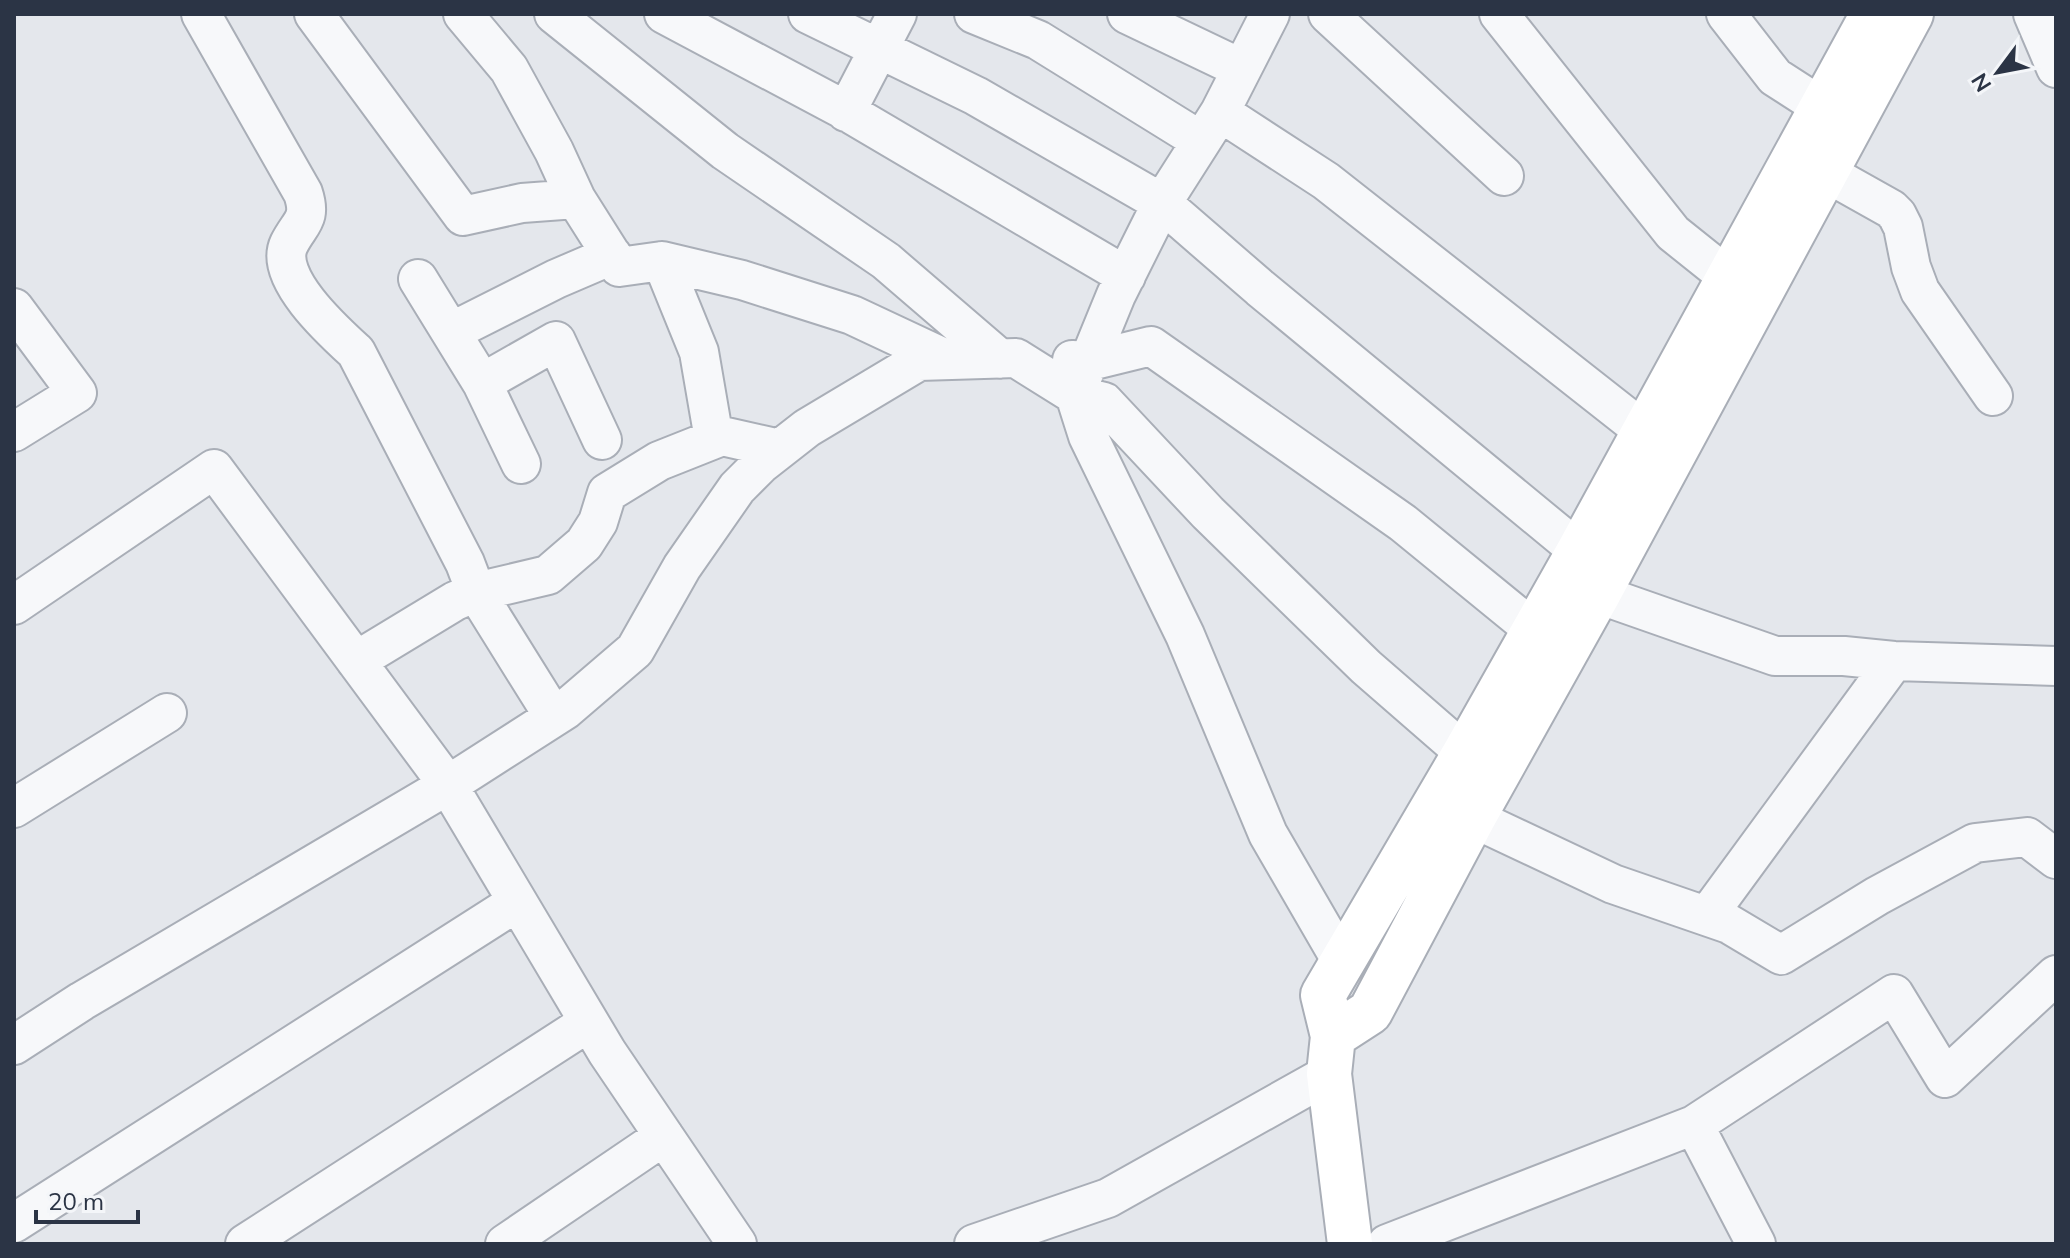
<svg xmlns="http://www.w3.org/2000/svg" width="2070" height="1258" font-family="Mulish,sans-serif">
<style>
.lines{fill:none;stroke-linecap:round;stroke-linejoin:round}
.street-casing{stroke:#a9aeb7;stroke-width:42}
.secondary-casing{stroke:#a9aeb7;stroke-width:48}
.street{stroke:#f7f8fa;stroke-width:38}
.secondary{stroke:#fff;stroke-width:44}
</style>
<rect width="100%" height="100%" fill="#e4e7ec"/>
<g class="lines">
<defs>
<path id="street" d="M 201,14 L 303,193 C 312,220 300,222 289,244 C 273,277 333,331 356,352 L 465,563 L 476,592 L 455,601 L 356,661
M 314,14 L 463,216 L 522,203 L 576,199 L 619,267 L 662,261 L 742,280 L 852,315 L 948,360
M 463,14 L 509,69 L 554,151 L 576,199
M 554,14 L 725,151 L 886,261 L 1000,359
M 664,14 L 839,107 L 1126,276
M 808,14 L 976,96 L 1162,203 L 1260,288 L 1579,551
M 974,14 L 1038,40 L 1201,141
M 1127,14 L 1242,69
M 1270,14 L 1220,112 L 1162,203 L 1116,295 L 1075,395 L 1088,436 L 1185,635 L 1268,834 L 1341,960
M 1328,14 L 1504,176
M 1499,14 L 1673,233 L 1728,277
M 1726,14 L 1775,77 L 1848,124
M 2033,14 L 2056,68
M 846,112 L 897,14
M 1220,112 L 1326,181 L 1644,431
M 1825,172 L 1891,209 L 1897,215 L 1903,227 L 1911,267 L 1920,291 L 1993,396
M 662,261 L 699,352 L 714,439
M 418,279 L 482,383 L 521,464
M 14,308 L 77,393 L 14,432
M 451,332 L 556,279 L 612,255
M 1072,360 L 1090,361 L 1151,346 L 1403,523 L 1534,630
M 482,383 L 556,341 L 602,440
M 1573,581 L 1598,594 L 1775,656 L 1844,656 L 1894,661 L 2056,666
M 14,605 L 214,469 L 448,785 L 607,1052 L 737,1244
M 554,717 L 476,592 L 548,575 L 584,544 L 598,522 L 607,493 L 659,461 L 722,436 L 780,449
M 14,808 L 167,713
M 1473,818 L 1613,884 L 1729,924 L 1781,955 L 1877,896 L 1975,843 L 2027,837 L 2056,859
M 1707,916 L 1894,661
M 14,1045 L 82,1001 L 448,785 L 565,710 L 635,650 L 682,567 L 737,488 L 761,464 L 807,428 L 919,361 L 1016,358 L 1075,395 L 1104,402 L 1208,513 L 1366,667 L 1465,753
M 1694,1125 L 1756,1244
M 14,1223 L 517,902
M 245,1244 L 589,1022
M 505,1244 L 664,1136
M 974,1244 L 1108,1198 L 1329,1074
M 1387,1244 L 1694,1125 L 1894,994 L 1945,1078 L 2056,975"/>
<path id="secondary" d="M 1333,1036 L 1370,1012 L 1473,818 L 1598,594 L 1911,14
M 1350,1244 L 1329,1074 L 1333,1036 L 1323,995 L 1465,753 L 1579,551 L 1873,14"/>
</defs>
<use href="#street" class="street-casing"/>
<use href="#secondary" class="secondary-casing"/>
<use href="#street" class="street"/>
<use href="#secondary" class="secondary"/>
</g>
<rect width="2070" height="1258" fill="none" stroke="#2b3445" stroke-width="32"/>
<g transform="translate(1998 72) rotate(238)" stroke="#f4f6f9" stroke-width="6" paint-order="stroke">
<path d="M0-6L14 30L0 20L-14 30Z" fill="#2b3445"/>
<text y="-12" font-size="22" font-weight="bold" text-anchor="middle" fill="#2b3445">N</text>
</g>
<path d="M36 1210v12h102v-12" fill="none" stroke="#2b3445" stroke-width="4"/>
<text x="48" y="1210" font-size="24" fill="#2b3445" stroke="#f4f6f9" stroke-width="6" paint-order="stroke">20 m</text>
</svg>
